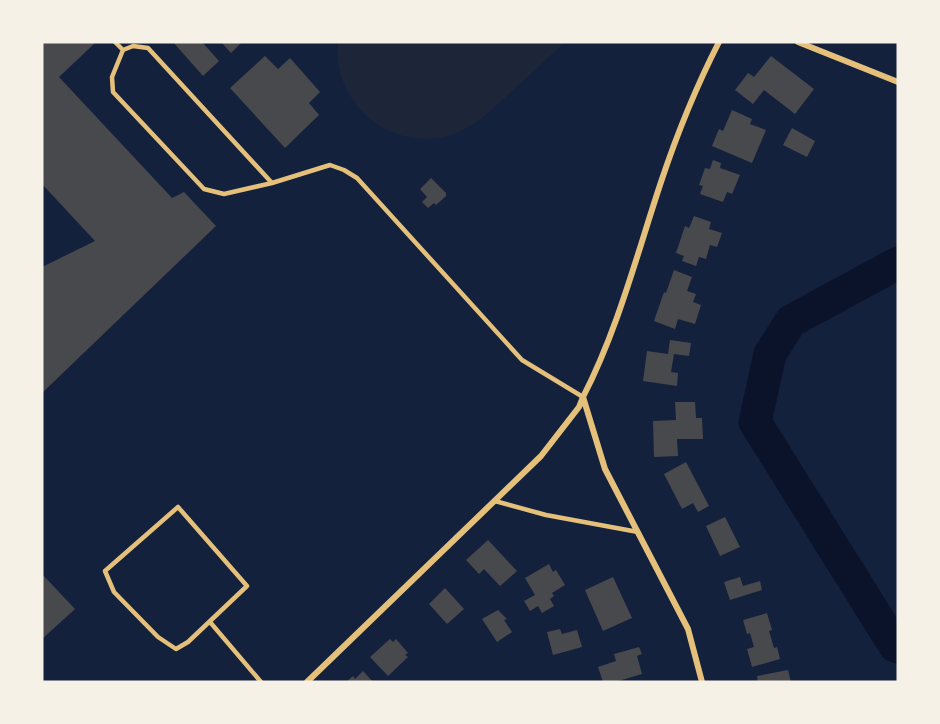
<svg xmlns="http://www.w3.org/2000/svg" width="940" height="724" font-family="Bitter,serif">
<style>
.green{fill:#1d2539}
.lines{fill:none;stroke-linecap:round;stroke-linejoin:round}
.river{stroke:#0b132b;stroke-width:33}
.building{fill:#48494c}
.service{stroke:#e5c07b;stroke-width:4.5}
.minor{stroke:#e5c07b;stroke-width:6}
</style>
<rect width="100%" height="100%" fill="#14213d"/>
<path class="green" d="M 338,42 L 565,42 C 546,60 527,77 508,95 C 494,107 481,121 465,129 C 434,146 392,140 367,116 C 346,97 335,70 338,42 Z"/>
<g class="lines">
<path class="river" d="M 898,263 L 791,321 L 770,354 L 755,422 L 895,646 L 898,647"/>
</g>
<path class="building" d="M 42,42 L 92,42 L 94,44 L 59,77 L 172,198 L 184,192 L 216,226 L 42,393 L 42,267 L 95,241 L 42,184 Z
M 173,42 L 202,42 L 219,61 L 203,76 Z
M 221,42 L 242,42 L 231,53 Z
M 265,56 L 278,69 L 290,58 L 320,92 L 309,103 L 319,115 L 285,148 L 230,88 Z
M 771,56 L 814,89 L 795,114 L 764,90 L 753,104 L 735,90 L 748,73 L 754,77 Z
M 732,110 L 752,119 L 750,124 L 766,130 L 752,163 L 712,146 L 719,129 L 723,131 Z
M 792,128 L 815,141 L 807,157 L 783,145 Z
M 713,160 L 721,163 L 720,168 L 740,175 L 732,194 L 727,192 L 723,202 L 700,194 L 703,186 L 699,185 L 705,168 L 710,169 Z
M 431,178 L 446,193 L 446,196 L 436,205 L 434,203 L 428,208 L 422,202 L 427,197 L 420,189 Z
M 694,216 L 711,222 L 709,229 L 722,233 L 717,247 L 710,245 L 706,259 L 699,257 L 696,266 L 682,261 L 684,256 L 676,253 L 685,226 L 689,228 Z
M 674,270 L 692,277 L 687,291 L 696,294 L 693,302 L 701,305 L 695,324 L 678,319 L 675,329 L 654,321 L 664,292 L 666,293 Z
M 670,340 L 691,343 L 689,356 L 674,354 L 671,372 L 678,373 L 677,386 L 643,381 L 647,351 L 668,354 Z
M 675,402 L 695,402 L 696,418 L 702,418 L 703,439 L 677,439 L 678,456 L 654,457 L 653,421 L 676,420 Z
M 686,462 L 709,506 L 698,512 L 693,503 L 682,509 L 664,474 Z
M 725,517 L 740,547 L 720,556 L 706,526 Z
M 488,540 L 517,571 L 500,586 L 484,569 L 479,574 L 466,560 Z
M 549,564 L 553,572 L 556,570 L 565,585 L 552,593 L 554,596 L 550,599 L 554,606 L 542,613 L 538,606 L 530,611 L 524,601 L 535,595 L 525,578 Z
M 42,574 L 75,609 L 42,639 Z
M 613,577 L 632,618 L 603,631 L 585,590 Z
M 740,577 L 743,586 L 760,581 L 762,590 L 730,600 L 724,582 Z
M 445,588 L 464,609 L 447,624 L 429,604 Z
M 498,610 L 507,619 L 504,620 L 512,632 L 497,642 L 482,619 Z
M 767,613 L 772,630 L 769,631 L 774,648 L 777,647 L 780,659 L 752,667 L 747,649 L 754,647 L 750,633 L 747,634 L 743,620 Z
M 560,629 L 562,634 L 577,630 L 582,647 L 553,655 L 547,632 Z
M 390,639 L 393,642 L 396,639 L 408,653 L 405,655 L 408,657 L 388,676 L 370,657 Z
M 639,647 L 642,654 L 637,656 L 642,674 L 615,682 L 603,682 L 598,667 L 616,661 L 614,654 Z
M 788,670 L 791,682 L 758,682 L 757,676 Z
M 363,671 L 373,682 L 346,682 L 353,676 L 355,679 Z"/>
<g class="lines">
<path class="service" d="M 115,42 L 123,50
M 272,183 L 148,48 L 133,46 L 123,50 L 112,77 L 113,92 L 204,189 L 224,194 L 272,183 L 330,165 L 344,170 L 357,178 L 522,360 L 583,397
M 495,501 L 546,515 L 638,532
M 178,507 L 247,586 L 188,642 L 176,649 L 158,637 L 114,592 L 105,571 Z
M 210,622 L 261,682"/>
<path class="minor" d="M 798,42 L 898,82
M 307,682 L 541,456 L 579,407 L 583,397
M 702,682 L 688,629 L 605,469 L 583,397 C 618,329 637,254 661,182 C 677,134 696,87 719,42"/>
</g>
<rect width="940" height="724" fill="none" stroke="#f6f1e7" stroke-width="87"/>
</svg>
